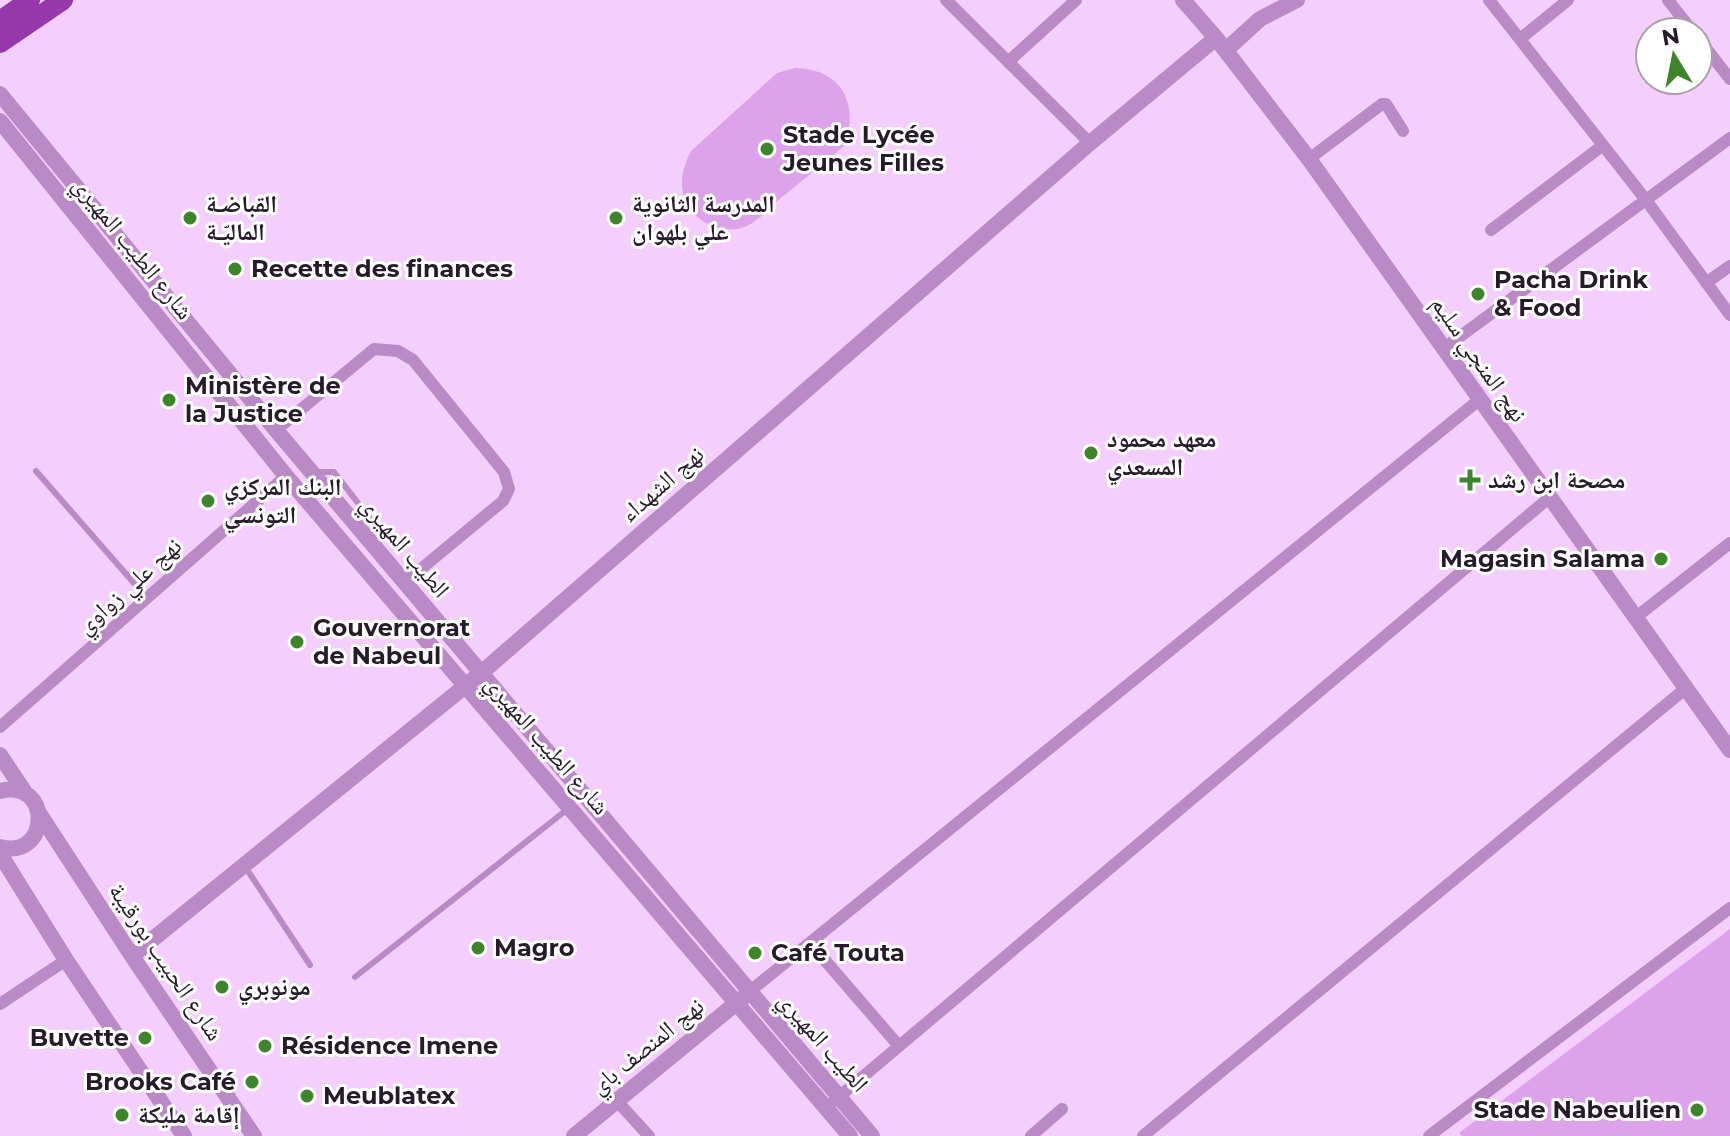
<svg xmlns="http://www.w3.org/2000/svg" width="1730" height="1136" font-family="Montserrat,'Noto Naskh Arabic',sans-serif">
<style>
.green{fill:#dca3ea}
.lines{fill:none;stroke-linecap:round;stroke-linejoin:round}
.service{stroke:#b98ac5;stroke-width:6}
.minor{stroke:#b98ac5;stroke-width:12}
.tertiary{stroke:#b98ac5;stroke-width:16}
.primary{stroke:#9438aa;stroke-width:20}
.poi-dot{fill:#3e842a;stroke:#fff;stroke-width:3}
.labels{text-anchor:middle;stroke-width:6;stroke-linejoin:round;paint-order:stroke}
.poi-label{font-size:24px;font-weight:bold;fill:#271a2b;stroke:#fff;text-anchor:start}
.street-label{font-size:24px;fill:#271a2b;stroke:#fff}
</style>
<rect width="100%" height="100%" fill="#f4cffe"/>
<path class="green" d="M 795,68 C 842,69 860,104 844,146 C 822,165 799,183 776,202 C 768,210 758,221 747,226 C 728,235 703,226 691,210 C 677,191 681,171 691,151 L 777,73 Z
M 1730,929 L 1730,1136 L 1462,1136 L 1459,1133 Z"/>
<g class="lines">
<path class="service" d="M 36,471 L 147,598
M 315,472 L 334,472 L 375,525 L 371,538
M 246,868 L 310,965
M 355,977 L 569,808"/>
<path class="minor" d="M 946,0 L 1090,143
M 1489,0 L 1646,200 L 1730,315
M 1668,0 L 1693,32
M 1698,38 L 1730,79
M 1520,39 L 1568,0
M 1008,62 L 1076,0
M 1309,159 L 1382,104 L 1386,104 L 1403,131
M 1491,230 L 1602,146
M 1706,283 L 1730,266
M 1443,349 L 1730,138
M 276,430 L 374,349 L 398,351 L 413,360 L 504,472 L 509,489 L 503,501 L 404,583
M 1635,618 L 1730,543
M 0,727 L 286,476
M 810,943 L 899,1046
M 749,992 L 1479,400
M 0,1004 L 66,960
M 617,1101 L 649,1136
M 834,1101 L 1550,497
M 1031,1136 L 1062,1109
M 1143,1136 L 1685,689
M 1429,1136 L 1730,908"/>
<path class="tertiary" d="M 1183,0 L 1216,38 L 1309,159 L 1730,750
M 1226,50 L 1260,19 L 1297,0
M 0,94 L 276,430 L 872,1136
M 0,121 L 286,476 L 850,1136
M 0,755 L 26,794
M 0,791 C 52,778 51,860 0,847
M 39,813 L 132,956 L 254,1136
M 0,854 L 66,960 L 184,1136
M 132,956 L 480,674 L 1090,143 L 1216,38
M 574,1136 L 745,996"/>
<path class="primary" d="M 0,21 L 30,0
M 0,43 L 63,0"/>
</g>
<g class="poi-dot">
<circle cx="767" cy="149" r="8"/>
<circle cx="190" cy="218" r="8"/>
<circle cx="616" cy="218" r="8"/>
<circle cx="235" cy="269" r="8"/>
<circle cx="1478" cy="294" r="8"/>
<circle cx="169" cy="400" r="8"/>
<circle cx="1091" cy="453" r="8"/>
<path d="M1466 468h8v8h8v8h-8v8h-8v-8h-8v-8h8z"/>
<circle cx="208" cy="501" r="8"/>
<circle cx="1661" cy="559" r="8"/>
<circle cx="297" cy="642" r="8"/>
<circle cx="478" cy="948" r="8"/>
<circle cx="755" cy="953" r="8"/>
<circle cx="222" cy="987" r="8"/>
<circle cx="145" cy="1038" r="8"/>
<circle cx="265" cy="1046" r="8"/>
<circle cx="252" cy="1082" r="8"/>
<circle cx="307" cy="1096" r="8"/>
<circle cx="1697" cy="1110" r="8"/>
<circle cx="122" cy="1115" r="8"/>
</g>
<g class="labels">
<g class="poi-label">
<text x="783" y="143">Stade Lycée<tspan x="783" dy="28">Jeunes Filles</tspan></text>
<text x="206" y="212">القباضـة<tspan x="206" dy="28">الماليّـة</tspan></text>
<text x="632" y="212">المدرسة الثانوية<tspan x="632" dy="28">علي بلهوان</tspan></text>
<text x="251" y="277">Recette des finances</text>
<text x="1494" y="288">Pacha Drink<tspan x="1494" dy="28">&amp; Food</tspan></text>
<text x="185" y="394">Ministère de<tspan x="185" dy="28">la Justice</tspan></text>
<text x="1107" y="447">معهد محمود<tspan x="1107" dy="28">المسعدي</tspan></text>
<text x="1488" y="488">مصحة ابن رشد</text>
<text x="224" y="495">البنك المركزي<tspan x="224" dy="28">التونسي</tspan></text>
<text x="1645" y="567" text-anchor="end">Magasin Salama</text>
<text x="313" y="636">Gouvernorat<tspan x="313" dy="28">de Nabeul</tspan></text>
<text x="494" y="956">Magro</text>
<text x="771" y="961">Café Touta</text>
<text x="238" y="995">مونوبري</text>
<text x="129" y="1046" text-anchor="end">Buvette</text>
<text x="281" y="1054">Résidence Imene</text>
<text x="236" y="1090" text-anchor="end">Brooks Café</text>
<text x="323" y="1104">Meublatex</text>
<text x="1681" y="1118" text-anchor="end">Stade Nabeulien</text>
<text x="138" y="1123">إقامة مليكة</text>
</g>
<g class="street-label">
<text transform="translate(133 248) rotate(51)" y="8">شارع الطيب المهيري</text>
<text transform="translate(1479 359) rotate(55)" y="8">نهج المنجي سليم</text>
<text transform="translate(662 484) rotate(-41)" y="8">نهج الشهداء</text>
<text transform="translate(405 547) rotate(50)" y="8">الطيب المهيري</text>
<text transform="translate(129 586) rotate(-42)" y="8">نهج علي زواوي</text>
<text transform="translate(547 745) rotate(49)" y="8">شارع الطيب المهيري</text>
<text transform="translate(166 962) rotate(56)" y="8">شارع الحبيب بورقيبة</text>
<text transform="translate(823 1042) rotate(49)" y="8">الطيب المهيري</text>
<text transform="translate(647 1046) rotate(-39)" y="8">نهج المنصف باي</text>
</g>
</g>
<g transform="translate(1674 56) rotate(350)"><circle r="38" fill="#ffffff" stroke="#a9a3aa" stroke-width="2"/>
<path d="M0-6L14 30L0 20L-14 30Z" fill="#3e842a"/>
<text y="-12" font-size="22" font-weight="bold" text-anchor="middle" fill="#271a2b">N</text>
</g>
</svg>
